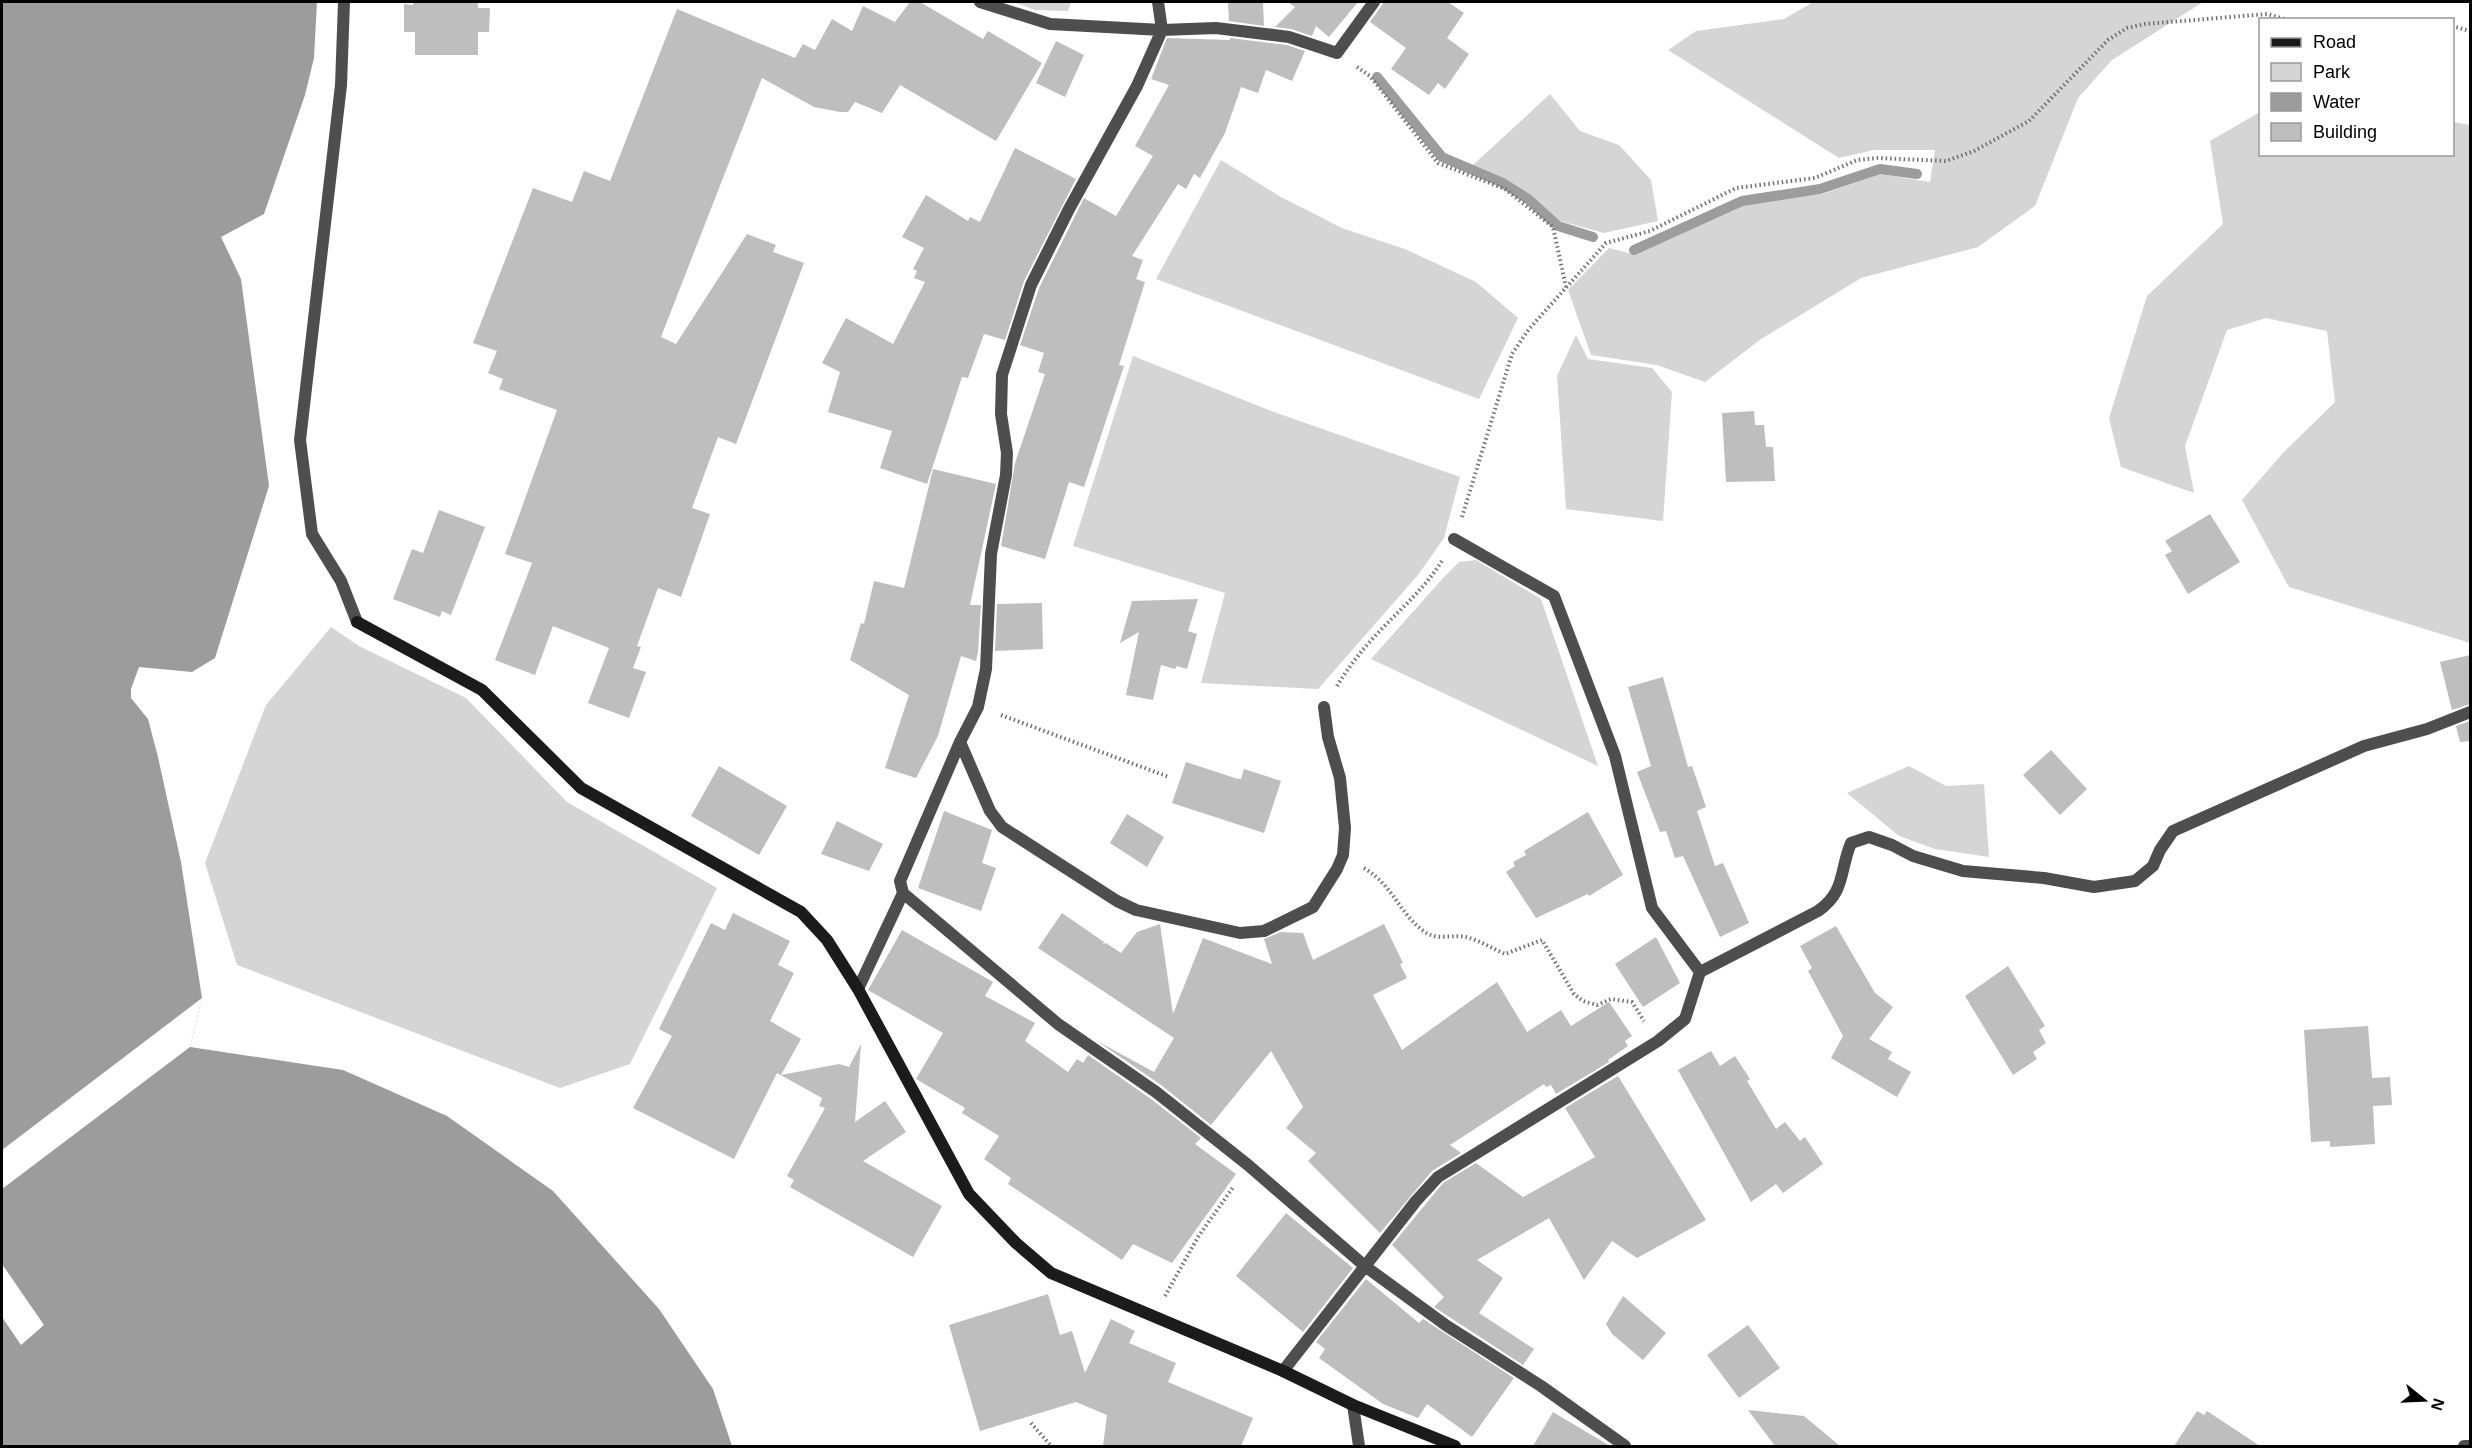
<svg xmlns="http://www.w3.org/2000/svg" width="2472" height="1448" font-family="Helvetica,sans-serif">
<style>
.green{fill:#d5d5d5}
.water{fill:#9c9c9c}
.pier{fill:#fff}
.lines{fill:none;stroke-linecap:round;stroke-linejoin:round}
.stream{stroke:#9c9c9c;stroke-width:10}
.building{fill:#bebebe}
.path{stroke:#707070;stroke-width:4;stroke-dasharray:1.5 3;stroke-linecap:butt}
.street{stroke:#4e4e4e;stroke-width:12}
.secondary{stroke:#1b1b1b;stroke-width:12}
</style>
<rect width="100%" height="100%" fill="#fff"/>
<path class="green" d="M 1013,2 L 1071,2 L 1068,11 L 1035,10 Z
M 1813,2 L 2203,2 L 2112,60 L 2078,98 L 2035,206 L 1978,247 L 1861,278 L 1761,339 L 1705,382 L 1657,365 L 1591,355 L 1568,290 L 1609,248 L 1633,254 L 1746,204 L 1823,194 L 1880,174 L 1930,182 L 1935,150 L 1874,150 L 1839,158 L 1668,50 L 1696,31 L 1784,19 Z
M 1550,94 L 1580,131 L 1619,145 L 1651,180 L 1658,221 L 1604,233 L 1560,221 L 1504,178 L 1473,165 Z
M 2260,112 L 2260,154 L 2452,154 L 2453,122 L 2470,125 L 2470,643 L 2289,587 L 2242,500 L 2283,453 L 2335,402 L 2327,331 L 2266,318 L 2227,330 L 2185,446 L 2194,493 L 2121,467 L 2109,418 L 2147,296 L 2223,224 L 2210,141 Z
M 1221,160 L 1281,197 L 1342,228 L 1405,249 L 1476,282 L 1518,318 L 1479,399 L 1156,279 Z
M 1576,335 L 1588,359 L 1652,368 L 1672,392 L 1663,521 L 1566,509 L 1557,376 Z
M 1133,356 L 1274,412 L 1460,477 L 1444,538 L 1418,575 L 1318,689 L 1201,683 L 1225,593 L 1073,546 Z
M 1476,560 L 1541,599 L 1598,766 L 1371,659 L 1443,578 L 1459,562 Z
M 331,627 L 359,646 L 466,698 L 567,802 L 717,888 L 630,1064 L 560,1088 L 237,965 L 205,863 L 266,705 Z
M 1909,766 L 1946,786 L 1984,784 L 1989,857 L 1935,849 L 1899,836 L 1847,793 Z"/>
<path class="water" d="M 2,2 L 317,2 L 314,58 L 305,95 L 264,214 L 221,237 L 241,279 L 269,486 L 215,658 L 192,672 L 139,667 L 131,689 L 131,698 L 148,719 L 158,757 L 181,862 L 202,998 L 190,1047 L 343,1070 L 447,1116 L 553,1191 L 659,1309 L 713,1389 L 732,1446 L 2,1446 Z"/>
<path class="pier" d="M 202,998 L 190,1047 L 2,1189 L 2,1150 Z
M 2,1264 L 44,1325 L 21,1345 L 2,1317 Z"/>
<g class="lines">
<path class="stream" d="M 1377,77 L 1442,157 L 1501,182 L 1528,199 L 1558,226 L 1593,237
M 1634,250 L 1742,201 L 1820,189 L 1880,169 L 1917,174"/>
</g>
<path class="building" d="M 413,2 L 478,2 L 478,8 L 490,8 L 489,32 L 478,32 L 478,55 L 415,55 L 415,32 L 404,32 L 404,4 L 413,5 Z
M 910,2 L 920,2 L 983,39 L 988,31 L 1042,63 L 996,141 L 900,85 L 882,113 L 855,102 L 848,112 L 840,112 L 814,107 L 762,78 L 661,337 L 676,344 L 747,234 L 776,245 L 773,252 L 804,263 L 736,444 L 718,437 L 692,508 L 710,514 L 681,597 L 658,588 L 637,646 L 641,647 L 633,668 L 646,672 L 629,718 L 588,703 L 609,648 L 553,626 L 535,675 L 495,660 L 532,563 L 505,554 L 557,410 L 499,389 L 503,379 L 488,373 L 497,351 L 473,343 L 533,188 L 572,202 L 584,171 L 610,181 L 677,9 L 795,58 L 803,44 L 815,50 L 832,19 L 852,31 L 863,6 L 895,22 Z
M 1228,2 L 1263,2 L 1264,26 L 1229,21 Z
M 1288,2 L 1358,2 L 1329,37 L 1316,26 L 1312,36 L 1291,29 L 1275,27 L 1295,7 Z
M 1384,2 L 1448,2 L 1464,13 L 1447,38 L 1469,54 L 1445,89 L 1438,83 L 1429,95 L 1391,69 L 1406,48 L 1370,22 Z
M 1167,38 L 1230,40 L 1230,38 L 1287,45 L 1305,51 L 1292,81 L 1266,70 L 1258,93 L 1241,87 L 1225,133 L 1200,178 L 1194,174 L 1186,189 L 1178,184 L 1132,256 L 1143,260 L 1136,279 L 1145,282 L 1119,365 L 1124,366 L 1084,487 L 1069,482 L 1045,559 L 1001,546 L 1015,463 L 1045,374 L 1038,372 L 1044,353 L 1020,345 L 1039,288 L 1084,198 L 1116,216 L 1153,156 L 1135,146 L 1169,85 L 1151,79 Z
M 1056,41 L 1084,55 L 1065,97 L 1036,83 Z
M 1015,148 L 1076,179 L 1024,281 L 1005,340 L 984,334 L 968,378 L 962,377 L 927,484 L 880,468 L 892,431 L 828,412 L 840,372 L 822,363 L 846,318 L 893,344 L 925,282 L 914,278 L 917,271 L 913,269 L 924,248 L 902,237 L 926,195 L 968,221 L 970,217 L 980,222 Z
M 1754,411 L 1755,425 L 1764,425 L 1766,447 L 1773,447 L 1775,481 L 1726,482 L 1722,413 Z
M 933,469 L 996,484 L 970,605 L 981,605 L 978,652 L 976,661 L 961,656 L 938,736 L 916,778 L 885,768 L 909,695 L 850,660 L 861,623 L 864,624 L 874,581 L 904,588 Z
M 439,510 L 485,527 L 451,615 L 442,611 L 440,617 L 393,599 L 412,549 L 423,553 Z
M 2210,514 L 2240,562 L 2188,594 L 2165,555 L 2172,551 L 2165,541 Z
M 1198,599 L 1188,631 L 1197,634 L 1187,669 L 1177,666 L 1175,669 L 1161,665 L 1153,700 L 1126,695 L 1139,632 L 1120,643 L 1132,601 Z
M 1042,603 L 1043,649 L 995,651 L 997,604 Z
M 2470,655 L 2470,704 L 2452,710 L 2440,662 Z
M 1663,677 L 1688,767 L 1692,766 L 1706,807 L 1697,811 L 1715,866 L 1723,863 L 1749,923 L 1720,937 L 1683,856 L 1675,858 L 1666,831 L 1660,832 L 1637,772 L 1651,766 L 1628,687 Z
M 2470,721 L 2470,741 L 2460,742 L 2456,726 Z
M 2051,750 L 2087,789 L 2060,815 L 2023,775 Z
M 1186,762 L 1238,779 L 1241,779 L 1244,769 L 1281,781 L 1264,833 L 1172,803 Z
M 719,766 L 787,806 L 759,855 L 691,816 Z
M 944,811 L 992,830 L 982,863 L 996,868 L 981,911 L 918,888 Z
M 1588,812 L 1623,875 L 1589,896 L 1588,894 L 1536,918 L 1506,872 L 1515,866 L 1513,862 L 1526,855 L 1524,851 Z
M 1127,814 L 1164,837 L 1147,867 L 1110,843 Z
M 837,821 L 883,844 L 869,871 L 821,854 Z
M 733,913 L 790,941 L 778,965 L 794,973 L 770,1021 L 801,1039 L 781,1075 L 839,1064 L 849,1067 L 861,1044 L 855,1122 L 885,1101 L 906,1132 L 863,1161 L 942,1206 L 913,1257 L 790,1187 L 794,1180 L 787,1176 L 825,1108 L 819,1106 L 822,1098 L 777,1073 L 734,1159 L 633,1108 L 672,1036 L 659,1029 L 711,923 L 725,930 Z
M 1062,913 L 1104,942 L 1103,944 L 1106,943 L 1121,953 L 1137,932 L 1160,924 L 1173,1014 L 1203,938 L 1272,964 L 1264,939 L 1281,932 L 1303,933 L 1313,960 L 1384,924 L 1403,963 L 1400,964 L 1407,978 L 1373,995 L 1402,1050 L 1497,982 L 1527,1032 L 1561,1010 L 1571,1026 L 1609,1002 L 1632,1036 L 1625,1041 L 1628,1046 L 1608,1060 L 1609,1062 L 1556,1094 L 1551,1085 L 1546,1087 L 1544,1084 L 1450,1145 L 1461,1153 L 1432,1171 L 1380,1233 L 1308,1161 L 1316,1153 L 1286,1128 L 1303,1107 L 1271,1051 L 1211,1125 L 1161,1085 L 1097,1041 L 1154,1072 L 1174,1038 L 1038,948 Z
M 1836,926 L 1875,993 L 1893,1007 L 1869,1039 L 1892,1052 L 1888,1059 L 1911,1072 L 1897,1097 L 1831,1058 L 1843,1036 L 1808,971 L 1812,968 L 1800,946 Z
M 902,930 L 993,982 L 985,996 L 1035,1023 L 1025,1041 L 1068,1072 L 1077,1059 L 1083,1063 L 1088,1055 L 1151,1099 L 1201,1138 L 1195,1144 L 1236,1174 L 1172,1263 L 1133,1244 L 1122,1260 L 1008,1184 L 1011,1178 L 984,1159 L 999,1136 L 962,1113 L 965,1108 L 916,1079 L 943,1033 L 868,990 Z
M 1656,937 L 1680,983 L 1643,1007 L 1615,964 Z
M 2008,966 L 2045,1026 L 2039,1030 L 2046,1043 L 2033,1052 L 2037,1059 L 2013,1075 L 1965,996 Z
M 2368,1026 L 2372,1078 L 2390,1077 L 2392,1105 L 2373,1106 L 2375,1144 L 2330,1147 L 2330,1141 L 2311,1142 L 2304,1030 Z
M 1711,1051 L 1720,1066 L 1735,1056 L 1750,1079 L 1747,1081 L 1776,1129 L 1785,1122 L 1800,1141 L 1805,1137 L 1823,1164 L 1783,1193 L 1776,1184 L 1751,1202 L 1678,1070 Z
M 1618,1076 L 1706,1220 L 1637,1258 L 1612,1241 L 1584,1280 L 1549,1218 L 1477,1260 L 1503,1278 L 1479,1313 L 1534,1349 L 1523,1365 L 1434,1307 L 1444,1297 L 1392,1245 L 1443,1183 L 1476,1163 L 1523,1197 L 1595,1157 L 1565,1108 Z
M 1286,1213 L 1353,1268 L 1303,1332 L 1236,1276 Z
M 1366,1279 L 1419,1323 L 1423,1319 L 1514,1378 L 1472,1437 L 1427,1404 L 1418,1418 L 1383,1404 L 1319,1358 L 1325,1349 L 1316,1342 Z
M 1048,1294 L 1060,1335 L 1072,1331 L 1085,1373 L 1111,1319 L 1135,1331 L 1129,1343 L 1176,1363 L 1168,1382 L 1253,1418 L 1241,1446 L 1103,1446 L 1107,1415 L 1076,1402 L 980,1431 L 949,1325 Z
M 1623,1296 L 1666,1333 L 1643,1360 L 1612,1334 L 1606,1324 Z
M 1748,1325 L 1780,1368 L 1739,1398 L 1707,1355 Z
M 1748,1410 L 1804,1416 L 1840,1446 L 1775,1446 Z
M 2197,1411 L 2204,1415 L 2207,1411 L 2260,1446 L 2174,1446 Z
M 1553,1412 L 1610,1446 L 1533,1446 Z"/>
<g class="lines">
<path class="path" d="M 2452,26 L 2470,31
M 1357,67 L 1370,76 L 1438,163 L 1505,189 L 1553,227 L 1566,287
M 1462,517 L 1512,354 L 1529,329 L 1606,243 L 1650,231 L 1736,188 L 1815,178 L 1857,160 L 1878,158 L 1946,161 L 1974,151 L 2029,121 L 2108,40 L 2127,28 L 2145,24 L 2267,14 L 2288,20
M 1337,686 C 1348,668 1361,651 1376,635 C 1399,610 1425,589 1443,559
M 1001,715 L 1169,777
M 1364,868 C 1393,885 1400,915 1425,932 C 1438,941 1453,934 1466,937 C 1479,940 1493,949 1505,954 L 1542,940 L 1574,994 L 1583,1001 L 1597,1005 L 1611,999 L 1632,1002 L 1644,1021
M 1165,1296 L 1198,1237 L 1234,1186
M 1031,1423 L 1051,1446"/>
<path class="street" d="M 344,2 L 341,85 L 300,440 L 312,534 L 341,581 L 357,622
M 980,2 L 1050,24 L 1162,30 L 1216,28 L 1289,37 L 1337,53 L 1374,2
M 1454,539 L 1554,596 L 1615,756 L 1652,908 L 1700,972
M 960,742 L 990,811 L 1002,827 L 1117,901 L 1136,910 L 1240,933 L 1264,931 L 1313,907 L 1337,869 L 1343,855 L 1345,828 L 1340,778 L 1328,737 L 1324,707
M 903,893 L 1058,1024 L 1156,1092 L 1248,1165 L 1366,1267 L 1447,1326 L 1541,1386 L 1625,1446
M 858,989 L 903,893 L 900,881 L 960,742 L 978,707 L 986,669 L 991,554 L 1006,475 L 1007,453 L 1001,414 L 1002,375 L 1031,285 L 1069,209 L 1137,86 L 1162,30 L 1158,2
M 1283,1371 L 1416,1201 L 1438,1177 L 1658,1041 L 1685,1019 L 1700,972 L 1818,911 C 1846,891 1839,872 1851,843 L 1869,837 L 1892,845 L 1913,856 L 1963,871 L 2044,878 L 2094,887 L 2135,881 L 2153,866 L 2160,850 L 2173,831 L 2364,746 L 2427,729 L 2470,712
M 1353,1405 L 1359,1446
M 2464,1446 L 2470,1446"/>
<path class="secondary" d="M 357,622 L 482,690 L 581,788 L 801,912 L 827,940 L 858,989 L 969,1194 L 1016,1243 L 1051,1273 L 1283,1371 L 1353,1405 L 1455,1446"/>
</g>
<rect width="2472" height="1448" fill="none" stroke="#000000" stroke-width="6"/>
<rect x="2259" y="18" width="195" height="138" fill="#ffffff" stroke="#999999" stroke-width="1.5"/>
<rect x="2271" y="38" width="30" height="9" fill="#1b1b1b" stroke="#999999" stroke-width="1.5"/>
<text x="2313" y="48" font-size="18" fill="#000000">Road</text>
<rect x="2271" y="63" width="30" height="18" fill="#d5d5d5" stroke="#999999" stroke-width="1.5"/>
<text x="2313" y="78" font-size="18" fill="#000000">Park</text>
<rect x="2271" y="93" width="30" height="18" fill="#9c9c9c" stroke="#999999" stroke-width="1.5"/>
<text x="2313" y="108" font-size="18" fill="#000000">Water</text>
<rect x="2271" y="123" width="30" height="18" fill="#bebebe" stroke="#999999" stroke-width="1.5"/>
<text x="2313" y="138" font-size="18" fill="#000000">Building</text>
<g transform="translate(2424 1400) rotate(108)" stroke="#ffffff" stroke-width="4.5" paint-order="stroke">
<path d="M0-4.5L10 22L0 15L-10 22Z" fill="#000000"/>
<text y="-9" font-size="16" font-weight="bold" text-anchor="middle" fill="#000000">N</text>
</g>
</svg>
